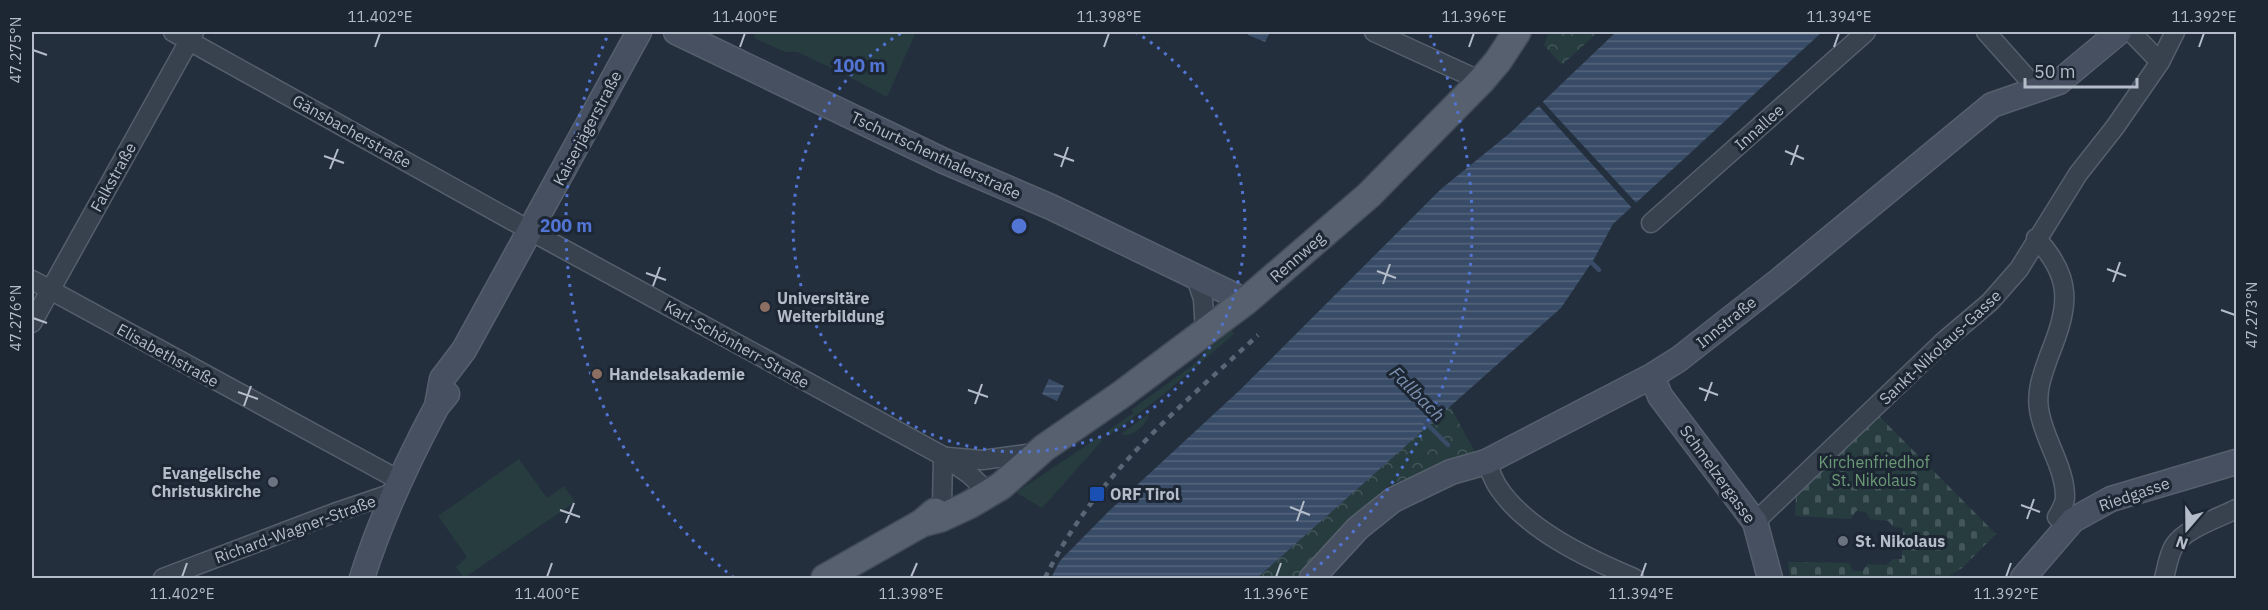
<svg xmlns="http://www.w3.org/2000/svg" width="2268" height="610" font-family="'IBM Plex Sans',sans-serif">
<style>
.green{fill:#263c3f}
.cemetery{fill:url(#cemetery-stones)}
.park{fill:url(#park-crowns)}
.water{fill:url(#water-rules)}
.pier{fill:#242f3e}
.lines{fill:none;stroke-linecap:round;stroke-linejoin:round}
.stream{stroke:#394c67;stroke-width:4.5}
.street-casing{stroke:#565f6c;stroke-width:21}
.secondary-casing{stroke:#565f6c;stroke-width:27}
.primary-casing{stroke:#414a57;stroke-width:30}
.street{stroke:#38414e;stroke-width:18}
.secondary{stroke:#465061;stroke-width:24}
.primary{stroke:#56606e;stroke-width:27}
.rail{stroke:#5a6575;stroke-width:4.5;stroke-dasharray:6 6;stroke-linecap:butt}
.ticks{fill:none;stroke:#b4bcc9;stroke-width:2}
.ring{fill:none;stroke:#5274d3;stroke-width:3;stroke-dasharray:3 6}
.education-dot{fill:#8d6e63;stroke:#1d2633;stroke-width:2}
.worship-dot{fill:#6b7280;stroke:#1d2633;stroke-width:2}
.transit-dot{fill:#1a4fb4;stroke:#1d2633;stroke-width:2}
.labels{text-anchor:middle;stroke-width:6;stroke-linejoin:round;paint-order:stroke}
.street-label{font-size:16px;fill:#b4bcc9;stroke:#1d2633}
.poi-label{font-size:16px;font-weight:bold;fill:#b4bcc9;stroke:#1d2633;text-anchor:start}
.park-label{font-size:16px;fill:#6b9a76;stroke:#1d2633}
.water-label{font-size:18px;font-style:italic;fill:#7c92b1;stroke:#1d2633}
.centre{fill:#5274d3;stroke:#1d2633;stroke-width:3}
.ring-label{font-size:18px;text-anchor:middle;font-weight:bold;fill:#5274d3;stroke:#1d2633;stroke-width:6;stroke-linejoin:round;paint-order:stroke}
.neatline{fill:none;stroke:#b4bcc9;stroke-width:2}
.ticks-label{font-size:15px;text-anchor:middle;fill:#b4bcc9}
</style>
<defs>
<pattern id="cemetery-stones" width="16" height="16" patternUnits="userSpaceOnUse" patternTransform="scale(1.5)"><rect width="16" height="16" fill="#263c3f"/><path d="M2 7V4a2 2 0 0 1 4 0v3zM10 15v-3a2 2 0 0 1 4 0v3z" fill="#435659"/></pattern>
<pattern id="park-crowns" width="20" height="18" patternUnits="userSpaceOnUse" patternTransform="scale(1.5)"><rect width="20" height="18" fill="#263c3f"/><path d="M2 6a3 3 0 1 1 6 0M12 15a3 3 0 1 1 6 0" fill="none" stroke="#435659"/></pattern>
<pattern id="water-rules" width="6" height="5" patternUnits="userSpaceOnUse" patternTransform="scale(1.5)"><rect width="6" height="5" fill="#394c67"/><path d="M0 2.5h6" fill="none" stroke="#53647b"/></pattern>
</defs>
<rect width="100%" height="100%" fill="#242f3e"/>
<path class="green" d="M 756,32 L 916,32 L 887,97 L 840,72 L 797,52 L 785,52 L 754,38 Z
M 1232,330 L 1234,334 L 1163,395 L 1110,435 L 1108,431 L 1133,413 L 1131,410 L 1193,365 L 1207,350 Z
M 1149,414 C 1148,424 1134,436 1123,435 L 1122,433 Z
M 1099,437 L 1102,441 L 1042,508 L 1017,493 L 1018,491 Z
M 519,459 L 547,498 L 564,486 L 575,502 L 464,578 L 456,567 L 467,557 L 438,516 Z"/>
<path class="cemetery" d="M 1875,412 L 1996,534 L 1962,568 L 1946,578 L 1790,578 L 1788,562 L 1849,563 L 1853,571 L 1863,571 L 1867,564 L 1886,565 L 1893,559 L 1902,559 L 1902,550 L 1909,544 L 1903,538 L 1903,528 L 1894,527 L 1888,521 L 1870,519 L 1866,512 L 1856,511 L 1851,519 L 1795,516 L 1796,497 L 1810,474 Z"/>
<path class="park" d="M 1549,32 L 1598,32 L 1562,65 L 1544,45 Z
M 1450,406 L 1475,452 L 1388,486 L 1305,578 L 1257,578 Z"/>
<path class="water" d="M 1249,32 L 1270,32 L 1265,42 L 1248,35 Z
M 1616,32 L 1822,32 L 1613,224 L 1594,259 L 1561,308 L 1257,578 L 1043,578 L 1109,511 L 1241,389 L 1441,189 L 1510,133 Z
M 1049,379 L 1064,386 L 1057,401 L 1042,394 Z"/>
<path class="pier" d="M 1541,100 L 1638,205 L 1633,209 L 1537,104 Z
M 1064,553 L 1051,578 L 1040,578 L 1041,576 Z"/>
<g class="lines">
<path class="stream" d="M 1592,263 L 1599,270
M 1425,422 L 1448,445"/>
<defs>
<path id="street" d="M 173,32 L 547,240 L 943,456 L 969,474 L 990,494
M 1374,32 L 1481,81
M 1986,32 L 2037,89
M 2131,32 L 2160,62
M 1651,223 L 1866,32
M 2036,238 C 2074,279 2069,306 2049,356 C 2043,373 2036,390 2039,409 C 2043,439 2065,466 2065,497 C 2065,503 2060,512 2057,517
M 1196,278 L 1203,299 L 1205,331
M 32,280 L 399,480
M 32,323 L 194,32
M 948,457 L 982,460 L 1027,454
M 1486,462 C 1490,470 1493,479 1498,487 C 1526,530 1589,559 1634,578
M 942,507 L 943,456
M 1755,522 L 1944,341 L 1990,302 L 2019,269 L 2078,174 L 2115,127 L 2160,62 L 2175,32
M 163,578 L 334,513 L 393,493
M 2164,578 C 2167,568 2168,556 2174,546 C 2184,529 2219,518 2236,509"/>
<path id="secondary" d="M 676,32 L 944,161 L 1051,207 L 1246,301
M 1652,376 L 1660,396 L 1755,522 L 1770,578
M 437,406 L 442,379 L 464,350 L 639,32
M 362,578 C 381,518 407,462 437,406 L 447,394
M 1312,578 L 1358,528 L 1393,500 L 1451,472 L 1486,462 L 1652,376 L 1679,359 L 1781,279 L 1992,105 L 2059,82 L 2119,32
M 2023,578 L 2073,520 L 2111,499 L 2236,462"/>
<path id="primary" d="M 922,523 L 941,518 L 969,505 L 1001,486 L 1044,448 L 1122,394 L 1246,301 L 1369,195 L 1481,81 L 1498,61 L 1517,32
M 825,578 L 922,523 L 935,512"/>
</defs>
<use href="#street" class="street-casing"/>
<use href="#secondary" class="secondary-casing"/>
<use href="#primary" class="primary-casing"/>
<use href="#street" class="street"/>
<use href="#secondary" class="secondary"/>
<use href="#primary" class="primary"/>
<path class="rail" d="M 1045,578 C 1094,477 1177,410 1258,335"/>
</g>
<path class="ticks" d="M 375,47 L 380,33M 740,47 L 745,33M 1104,47 L 1109,33M 1469,47 L 1474,33M 1834,47 L 1839,33M 2199,47 L 2204,33M 33,50 L 47,55M 1785,151 L 1804,159M 1054,154 L 1074,161M 324,156 L 344,163M 1791,165 L 1798,145M 1061,167 L 1068,147M 330,169 L 338,149M 2107,269 L 2126,276M 1377,271 L 1396,278M 646,273 L 666,280M 2113,282 L 2120,262M 1383,284 L 1390,264M 653,286 L 660,267M 2221,310 L 2235,315M 33,318 L 47,323M 1699,388 L 1718,395M 968,390 L 988,397M 238,392 L 258,399M 1705,401 L 1712,382M 975,404 L 982,384M 244,406 L 251,386M 2021,505 L 2040,512M 1290,507 L 1310,515M 560,510 L 580,517M 2027,519 L 2034,499M 1297,521 L 1304,501M 566,523 L 574,503M 182,577 L 187,563M 547,577 L 552,563M 911,577 L 917,563M 1276,577 L 1281,563M 1641,577 L 1646,563M 2006,577 L 2011,563"/>
<g class="ring">
<path d="M1135 32A226 226 0 1 1 903 32"/>
<path d="M734 578A453 453 0 0 1 608 35M1430 35A453 453 0 0 1 1304 578"/>
</g>
<g class="education-dot">
<circle cx="765" cy="307" r="6"/>
<circle cx="597" cy="374" r="6"/>
</g>
<g class="worship-dot">
<circle cx="273" cy="482" r="6"/>
<circle cx="1843" cy="541" r="6"/>
</g>
<rect class="transit-dot" x="1089" y="486" width="16" height="16" rx="3"/>
<g class="labels">
<g class="street-label">
<text transform="translate(1759 127) rotate(-42)" y="6">Innallee</text>
<text transform="translate(587 128) rotate(-62)" y="6">Kaiserjägerstraße</text>
<text transform="translate(352 131) rotate(29)" y="6">Gänsbacherstraße</text>
<text transform="translate(936 155) rotate(25)" y="6">Tschurtschenthalerstraße</text>
<text transform="translate(113 177) rotate(-61)" y="6">Falkstraße</text>
<text transform="translate(1297 257) rotate(-41)" y="6">Rennweg</text>
<text transform="translate(1726 322) rotate(-39)" y="6">Innstraße</text>
<text transform="translate(737 344) rotate(29)" y="6">Karl-Schönherr-Straße</text>
<text transform="translate(1940 347) rotate(-43)" y="6">Sankt-Nikolaus-Gasse</text>
<text transform="translate(168 355) rotate(29)" y="6">Elisabethstraße</text>
<text transform="translate(1718 474) rotate(54)" y="6">Schmelzergasse</text>
<text transform="translate(2134 494) rotate(-19)" y="6">Riedgasse</text>
<text transform="translate(295 529) rotate(-20)" y="6">Richard-Wagner-Straße</text>
</g>
<g class="poi-label">
<text x="777" y="304">Universitäre<tspan x="777" dy="18">Weiterbildung</tspan></text>
<text x="609" y="380">Handelsakademie</text>
<text x="261" y="479" text-anchor="end">Evangelische<tspan x="261" dy="18">Christuskirche</tspan></text>
<text x="1110" y="500">ORF Tirol</text>
<text x="1855" y="547">St. Nikolaus</text>
</g>
<g class="park-label">
<text x="1874" y="468">Kirchenfriedhof<tspan x="1874" dy="18">St. Nikolaus</tspan></text>
</g>
<g class="water-label">
<text transform="translate(1417 394) rotate(45)" y="6">Fallbach</text>
</g>
</g>
<circle cx="1019" cy="226" r="9" class="centre"/>
<g class="ring-label">
<text x="859" y="72">100 m</text>
<text x="566" y="232">200 m</text>
</g>
<rect width="2268" height="610" fill="none" stroke="#1d2633" stroke-width="66"/>
<g transform="translate(2187 529) rotate(200)" stroke="#1d2633" stroke-width="4.5" paint-order="stroke">
<path d="M0-4.5L10 22L0 15L-10 22Z" fill="#b4bcc9"/>
<text y="-9" font-size="16" font-weight="bold" text-anchor="middle" fill="#b4bcc9">N</text>
</g>
<path d="M2025 78v9h112v-9" fill="none" stroke="#b4bcc9" stroke-width="3"/>
<text x="2034" y="78" font-size="18" fill="#b4bcc9" stroke="#1d2633" stroke-width="4.5" paint-order="stroke">50 m</text>
<rect x="33" y="33" width="2202" height="544" class="neatline"/>
<g class="ticks-label">
<text x="380" y="22">11.402°E</text>
<text x="745" y="22">11.400°E</text>
<text x="1109" y="22">11.398°E</text>
<text x="1474" y="22">11.396°E</text>
<text x="1839" y="22">11.394°E</text>
<text x="2204" y="22">11.392°E</text>
<text transform="translate(16 50) rotate(-90)" y="5">47.275°N</text>
<text transform="translate(2252 315) rotate(-90)" y="5">47.273°N</text>
<text transform="translate(16 318) rotate(-90)" y="5">47.276°N</text>
<text x="182" y="599">11.402°E</text>
<text x="547" y="599">11.400°E</text>
<text x="911" y="599">11.398°E</text>
<text x="1276" y="599">11.396°E</text>
<text x="1641" y="599">11.394°E</text>
<text x="2006" y="599">11.392°E</text>
</g>
</svg>
